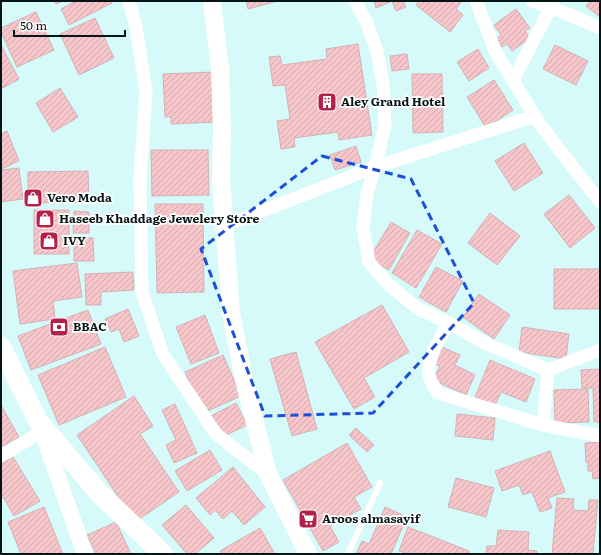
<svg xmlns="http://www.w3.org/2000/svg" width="601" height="555" font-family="Literata,serif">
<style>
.building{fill:url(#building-hatch);stroke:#d2b2b5}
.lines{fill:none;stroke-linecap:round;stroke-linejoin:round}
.service{stroke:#fff;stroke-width:6}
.minor{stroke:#fff;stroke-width:13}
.tertiary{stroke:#fff;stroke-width:16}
.secondary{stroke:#fff;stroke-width:18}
.primary{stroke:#fff;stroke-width:20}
.marked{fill:none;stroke:#1d4ed8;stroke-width:3;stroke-dasharray:8 5;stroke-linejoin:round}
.labels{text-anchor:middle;stroke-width:3.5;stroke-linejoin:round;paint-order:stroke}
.poi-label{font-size:12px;font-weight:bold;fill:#071415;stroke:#fff;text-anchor:start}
</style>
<defs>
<pattern id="building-hatch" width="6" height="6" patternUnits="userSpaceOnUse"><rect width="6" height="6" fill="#f6c6cb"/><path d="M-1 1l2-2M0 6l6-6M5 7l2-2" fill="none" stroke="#d1a9ad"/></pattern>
</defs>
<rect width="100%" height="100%" fill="#d6fafa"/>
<path class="building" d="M 54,1 L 63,1 L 56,4 Z
M 76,1 L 111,1 L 112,3 L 69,25 L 61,9 Z
M 246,1 L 278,1 L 248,9 Z
M 374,1 L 403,1 L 406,7 L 396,11 L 392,1 L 376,8 Z
M 419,1 L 462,1 L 456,9 L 463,15 L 450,32 L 416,5 Z
M 590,1 L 600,1 L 600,17 L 586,6 Z
M 516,9 L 530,28 L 525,31 L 530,38 L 512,51 L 507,44 L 502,47 L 496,39 L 501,35 L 494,25 Z
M 36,12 L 54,50 L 17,67 L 1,32 L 1,28 Z
M 95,18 L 114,58 L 79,75 L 60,34 Z
M 358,44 L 372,135 L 339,140 L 338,132 L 294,138 L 295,147 L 281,149 L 277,121 L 290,119 L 285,85 L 273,86 L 269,57 L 280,56 L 282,65 L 327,59 L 326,49 Z
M 1,45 L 19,79 L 1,89 Z
M 555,45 L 588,61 L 576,85 L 543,69 Z
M 478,49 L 489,68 L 469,81 L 457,62 Z
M 407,54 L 409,69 L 392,71 L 390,56 Z
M 213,72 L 215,122 L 171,124 L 171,117 L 165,117 L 163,74 Z
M 412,74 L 442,74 L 443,132 L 413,133 Z
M 494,80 L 513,110 L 486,128 L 467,97 Z
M 60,88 L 78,117 L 53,132 L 36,103 Z
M 7,131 L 19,161 L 1,169 L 1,134 Z
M 524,143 L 543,173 L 514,191 L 495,161 Z
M 356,146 L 361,162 L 335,170 L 330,155 Z
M 151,150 L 208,150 L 209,195 L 152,196 Z
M 19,168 L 23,199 L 1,202 L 1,170 Z
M 88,171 L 89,202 L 28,203 L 28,172 Z
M 569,195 L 595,228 L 570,248 L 544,214 Z
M 155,204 L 203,204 L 204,292 L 157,293 Z
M 34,210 L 69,210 L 69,254 L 34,254 Z
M 74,211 L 89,212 L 89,233 L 73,233 Z
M 490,213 L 520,236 L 497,265 L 468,243 Z
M 391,222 L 410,233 L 389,270 L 369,259 Z
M 417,230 L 442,244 L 416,288 L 392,273 Z
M 74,238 L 93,238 L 94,261 L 74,261 Z
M 77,263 L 82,297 L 53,301 L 55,319 L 20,324 L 13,271 Z
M 436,267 L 463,281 L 446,312 L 419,297 Z
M 554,269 L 600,269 L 600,309 L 554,309 Z
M 133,272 L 134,290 L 101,292 L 101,305 L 86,305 L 85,274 Z
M 479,294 L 510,315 L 494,339 L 463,317 Z
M 382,305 L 409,352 L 364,378 L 375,397 L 354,409 L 315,342 Z
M 128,309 L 139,336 L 124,342 L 119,329 L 111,332 L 105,319 Z
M 88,310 L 101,344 L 31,370 L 18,336 Z
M 205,315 L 219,353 L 191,364 L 176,327 Z
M 522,327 L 569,334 L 566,359 L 519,352 Z
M 105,347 L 126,397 L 59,425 L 38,375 Z
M 442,347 L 460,355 L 455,365 L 475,375 L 466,395 L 433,380 L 440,366 L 434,364 Z
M 296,352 L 317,429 L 292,436 L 270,359 Z
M 223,355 L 241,396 L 203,413 L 185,372 Z
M 490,360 L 535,379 L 526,402 L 501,392 L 495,405 L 475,397 Z
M 600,369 L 600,422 L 594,422 L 593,388 L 582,388 L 581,370 Z
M 588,389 L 589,422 L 555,423 L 554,390 Z
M 134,396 L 153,426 L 140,434 L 179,492 L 135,522 L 77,435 Z
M 236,403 L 247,425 L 222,437 L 211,416 Z
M 175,404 L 197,453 L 174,463 L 166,445 L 176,440 L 162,410 Z
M 1,405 L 19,437 L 1,447 Z
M 457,414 L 495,418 L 493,440 L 455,436 Z
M 356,428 L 374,445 L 367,452 L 349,435 Z
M 600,442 L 600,478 L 593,479 L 592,471 L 588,471 L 588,462 L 586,463 L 585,443 Z
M 347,443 L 372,487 L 354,497 L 361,509 L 330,526 L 339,542 L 323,551 L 283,480 Z
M 210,450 L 222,470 L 187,491 L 175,471 Z
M 550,451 L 565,492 L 548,498 L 552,508 L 540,512 L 532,492 L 523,495 L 519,485 L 502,491 L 495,471 Z
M 13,457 L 40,501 L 14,516 L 3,497 L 1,498 L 1,464 Z
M 233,467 L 265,507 L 244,525 L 232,511 L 223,519 L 215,510 L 210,515 L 196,498 Z
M 456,478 L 494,488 L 486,517 L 448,507 Z
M 557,498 L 574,499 L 573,510 L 588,511 L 589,500 L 598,500 L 593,554 L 552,554 Z
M 186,505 L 214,538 L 195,554 L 187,554 L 162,525 Z
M 44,507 L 63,554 L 21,554 L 8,522 Z
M 385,507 L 407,517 L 391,554 L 356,554 L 362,541 L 369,544 Z
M 116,522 L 131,554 L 96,554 L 87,535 Z
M 408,527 L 469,551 L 468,554 L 408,554 L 399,551 Z
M 260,528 L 275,554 L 222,554 L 220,551 Z
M 498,530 L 529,532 L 528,550 L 537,551 L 537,554 L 486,554 L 487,546 L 496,546 Z"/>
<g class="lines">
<path class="service" d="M 348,554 L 380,483"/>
<path class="minor" d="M 129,1 L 136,27 L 146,92 L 140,178 L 142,292 L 163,354 L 216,434 L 268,474
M 355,1 L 367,23 L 377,51 L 383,83 L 385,126 L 375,167 L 367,194 L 363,227 L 369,262 L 389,285 L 417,308 L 449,323 L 485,343 L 548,370 L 543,425 L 600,436
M 476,1 L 496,53 L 535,116 L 539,123 L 600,202
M 532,1 L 551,7 L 600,28
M 513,80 L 551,7 L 553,1
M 224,226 L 375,167 L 535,116
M 449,323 C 441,337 424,361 430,379 C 432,384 436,389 438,393 L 543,425
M 548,370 L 600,350
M 1,456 L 41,432"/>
<path class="tertiary" d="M 40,426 L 85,554"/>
<path class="secondary" d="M 212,1 L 220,69 L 222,132 L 221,181 L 231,313 L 244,380 L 268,474 L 308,554"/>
<path class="primary" d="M 1,347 L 38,421 L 100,494 L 163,554"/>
</g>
<path class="marked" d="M 322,156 L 411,179 L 474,303 L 373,413 L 265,416 L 201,249 Z"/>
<defs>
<symbol id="building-square" viewBox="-11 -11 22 22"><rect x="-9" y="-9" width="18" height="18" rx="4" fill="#b4224b" stroke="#fff"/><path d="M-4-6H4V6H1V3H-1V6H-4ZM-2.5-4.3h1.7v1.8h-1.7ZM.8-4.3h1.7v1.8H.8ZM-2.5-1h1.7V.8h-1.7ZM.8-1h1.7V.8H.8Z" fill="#fff"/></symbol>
<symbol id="shop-square" viewBox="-11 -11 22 22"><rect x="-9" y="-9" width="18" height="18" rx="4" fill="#b4224b" stroke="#fff"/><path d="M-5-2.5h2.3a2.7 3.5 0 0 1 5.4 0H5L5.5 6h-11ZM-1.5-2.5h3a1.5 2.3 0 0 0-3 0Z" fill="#fff"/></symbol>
<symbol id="bank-square" viewBox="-11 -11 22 22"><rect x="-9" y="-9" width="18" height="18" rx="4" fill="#b4224b" stroke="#fff"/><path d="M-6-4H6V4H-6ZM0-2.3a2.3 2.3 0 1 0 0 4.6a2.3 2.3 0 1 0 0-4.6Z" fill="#fff"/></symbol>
<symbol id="supermarket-square" viewBox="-11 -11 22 22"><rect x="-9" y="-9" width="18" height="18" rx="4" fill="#b4224b" stroke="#fff"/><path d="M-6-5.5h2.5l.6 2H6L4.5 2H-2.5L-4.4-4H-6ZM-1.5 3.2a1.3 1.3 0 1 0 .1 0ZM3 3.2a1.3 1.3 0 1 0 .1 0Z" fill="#fff"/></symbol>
</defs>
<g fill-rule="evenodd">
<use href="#building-square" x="316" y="91" width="22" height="22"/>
<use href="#shop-square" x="22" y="187" width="22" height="22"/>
<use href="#shop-square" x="34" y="208" width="22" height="22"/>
<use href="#shop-square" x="38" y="230" width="22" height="22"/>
<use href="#bank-square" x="48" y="316" width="22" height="22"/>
<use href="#supermarket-square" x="297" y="508" width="22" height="22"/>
</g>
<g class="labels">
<g class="poi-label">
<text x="341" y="106">Aley Grand Hotel</text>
<text x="47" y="202">Vero Moda</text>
<text x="59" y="223">Haseeb Khaddage Jewelery Store</text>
<text x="63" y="245">IVY</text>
<text x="73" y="331">BBAC</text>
<text x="322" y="523">Aroos almasayif</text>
</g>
</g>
<rect width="601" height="555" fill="none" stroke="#071415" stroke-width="4"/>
<path d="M14 30v6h111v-6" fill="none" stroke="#071415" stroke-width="2"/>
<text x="20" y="30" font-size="12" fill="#071415" stroke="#ffffff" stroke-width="3" paint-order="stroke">50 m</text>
</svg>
